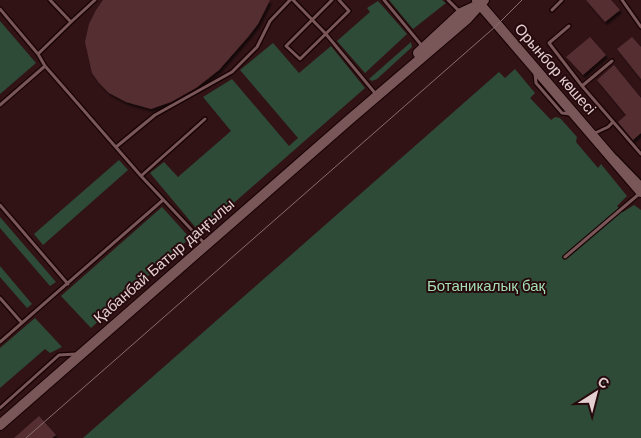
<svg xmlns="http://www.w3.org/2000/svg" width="641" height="438" font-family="Arial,sans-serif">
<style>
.green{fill:#2e4b37}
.building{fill:#552f32;filter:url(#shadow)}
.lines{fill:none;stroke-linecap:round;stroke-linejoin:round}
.lane-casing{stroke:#170103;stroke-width:5.5}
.secondary-casing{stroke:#170103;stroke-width:12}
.lane{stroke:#795657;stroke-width:3}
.secondary{stroke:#795657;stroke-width:10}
.tram{stroke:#876d6f;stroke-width:1}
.labels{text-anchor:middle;stroke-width:4;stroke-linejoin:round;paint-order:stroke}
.street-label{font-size:15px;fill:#e4cfd0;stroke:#260a0d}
.park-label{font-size:15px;fill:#a3dfb3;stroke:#260a0d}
</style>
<defs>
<filter id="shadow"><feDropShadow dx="2" dy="3" stdDeviation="1" flood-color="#0009"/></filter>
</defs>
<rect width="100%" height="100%" fill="#311316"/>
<path class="green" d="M 389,0 L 442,0 L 446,3 L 413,29 Z
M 378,1 L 407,34 L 365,73 L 337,41 L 370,12 L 367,8 Z
M 0,21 L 36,63 L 0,94 Z
M 411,42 L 412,47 L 377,79 L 372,81 L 369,79 Z
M 273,43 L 299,73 L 331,46 L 365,88 L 205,228 L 196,228 L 150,173 L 164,162 L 178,177 L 231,131 L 203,97 L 232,79 L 289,146 L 298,138 L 240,70 Z
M 515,69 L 535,93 L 530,98 L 551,120 L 555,117 L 560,118 L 577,137 L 576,142 L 598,168 L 601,164 L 627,196 L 617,206 L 623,212 L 634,205 L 641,210 L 641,438 L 83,438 L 499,72 L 505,78 Z
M 119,160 L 128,170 L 43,245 L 34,234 Z
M 162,207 L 190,238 L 91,328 L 61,296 Z
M 0,217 L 56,282 L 50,286 L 0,228 Z
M 0,266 L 32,304 L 27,308 L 0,277 Z
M 35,318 L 62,347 L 50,353 L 45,349 L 0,388 L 0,348 Z"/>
<path class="building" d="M 103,0 L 270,0 L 258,24 L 248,37 L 219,70 L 196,88 L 171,102 L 151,109 L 126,102 L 109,93 L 99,83 L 92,73 L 85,42 L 89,24 L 96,10 Z
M 586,0 L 611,0 L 620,10 L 605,22 Z
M 590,37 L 606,55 L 583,75 L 566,57 Z
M 632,37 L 641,47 L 641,79 L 617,49 Z
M 614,65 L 641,98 L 641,133 L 633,140 L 618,122 L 626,115 L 597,80 Z
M 39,416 L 56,435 L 52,438 L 14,438 Z"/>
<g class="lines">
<defs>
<path id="lane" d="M 293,0 L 325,33 L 375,93
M 332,0 L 286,46 L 300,59 L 349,11 L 339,0
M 384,0 L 423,47
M 448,0 L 460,12
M 622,0 L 641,27
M 0,9 L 38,54 L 45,66 L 141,176 L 205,244
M 552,10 L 562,0
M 71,22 L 95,0
M 569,26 L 549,43 L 582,86 L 641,154
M 38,54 L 71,22 L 50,0
M 535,74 L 536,83 L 562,113 L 570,114
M 582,86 L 612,61
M 0,105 L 45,66
M 593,134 L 608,127 L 613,122
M 116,147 L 155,115 L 232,72 L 257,47 L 270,21 L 290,0
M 616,157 L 641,183
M 141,176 L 205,119
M 0,205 L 68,284
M 565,257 L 639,194
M 0,298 L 22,323
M 0,342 L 163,200
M 0,408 L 59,355 L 76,354"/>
<path id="secondary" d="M 477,1 L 641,192
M 418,53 L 461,13 L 476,6
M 0,425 L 349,120 L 467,19 L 484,0"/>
</defs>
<use href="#lane" class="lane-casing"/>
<use href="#secondary" class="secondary-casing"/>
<use href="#lane" class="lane"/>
<use href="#secondary" class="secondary"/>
<path class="tram" d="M 26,438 L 496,26 L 522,0"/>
</g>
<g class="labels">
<g class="street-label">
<text transform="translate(555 69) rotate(49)" y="5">Орынбор көшесі</text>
<text transform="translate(164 261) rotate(-41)" y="5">Қабанбай Батыр даңғылы</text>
</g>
<g class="park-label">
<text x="486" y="291">Ботаникалық бақ</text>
</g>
</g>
<g transform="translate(596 393) rotate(36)" stroke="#260a0d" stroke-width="4" paint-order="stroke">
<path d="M0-4L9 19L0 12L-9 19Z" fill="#e4cfd0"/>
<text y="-8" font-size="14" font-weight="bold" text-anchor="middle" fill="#e4cfd0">С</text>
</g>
</svg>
